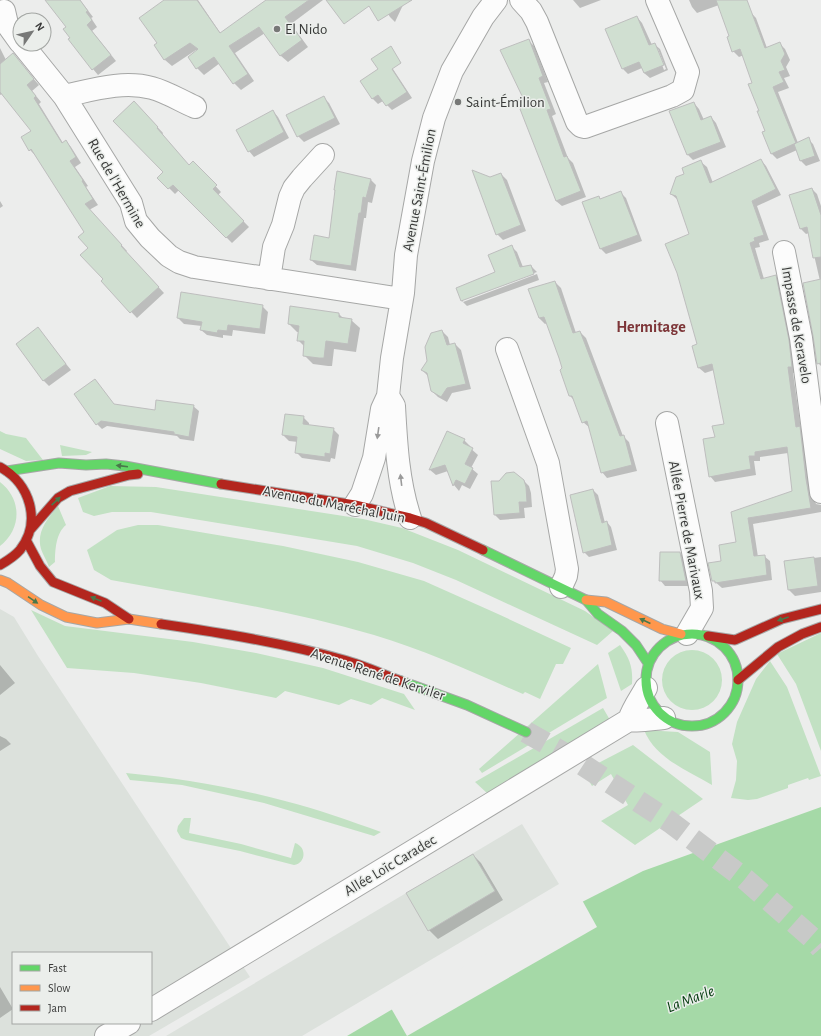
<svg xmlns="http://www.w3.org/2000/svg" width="821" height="1036" font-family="'Alegreya Sans',sans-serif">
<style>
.built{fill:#dce1dc;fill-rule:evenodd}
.green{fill:#c2e1c3}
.water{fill:#a5d9a7}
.pier{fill:#ecedec}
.shadow{fill:#0003;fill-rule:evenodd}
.building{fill:#d0dfd1;stroke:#bebebe}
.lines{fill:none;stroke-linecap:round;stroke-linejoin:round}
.secondary-tunnel{stroke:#c8c9c8;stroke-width:22;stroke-dasharray:22 11;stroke-linecap:butt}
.street-casing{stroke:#a6a7a6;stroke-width:24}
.fast-casing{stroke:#a6a7a6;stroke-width:11}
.slow-casing{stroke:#a6a7a6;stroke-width:11}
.jam-casing{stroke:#a6a7a6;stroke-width:11}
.street{stroke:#fcfcfc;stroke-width:22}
.fast{stroke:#63d668;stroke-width:9}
.slow{stroke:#ff974d;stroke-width:9}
.jam{stroke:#b3261e;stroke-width:9}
.oneway{fill:#9a9a9a}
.oneway2{fill:#49784b}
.poi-dot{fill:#777877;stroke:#ebeeeb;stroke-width:1.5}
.labels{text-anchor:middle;stroke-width:3;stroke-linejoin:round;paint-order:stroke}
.poi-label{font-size:15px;fill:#383938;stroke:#ebeeeb;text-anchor:start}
.street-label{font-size:15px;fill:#383938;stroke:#ebeeeb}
.neighbourhood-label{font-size:16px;font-weight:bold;fill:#7d3538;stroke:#ebeeeb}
.water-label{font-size:16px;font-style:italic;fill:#033a0d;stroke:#ebeeeb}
</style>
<rect width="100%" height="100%" fill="#ecedec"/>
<path class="built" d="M 0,609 L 14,617 L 38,656 L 250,977 L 149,1036 L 0,1036 ZM 13,953 L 151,953 L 151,1023 L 13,1023 Z
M 522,824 L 559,884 L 302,1036 L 166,1036 Z"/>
<path class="green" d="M 0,431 L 6,434 L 26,438 L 43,460 L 26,461 L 0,449 Z
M 60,445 L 92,452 L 86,455 L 62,456 Z
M 0,482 C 22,499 22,529 0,546 Z
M 110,486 L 156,487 L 363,519 L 402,528 L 458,550 L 585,611 L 613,631 L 597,645 L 456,580 L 413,563 L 357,546 L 151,512 L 112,512 L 94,516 L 83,512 L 78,498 Z
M 58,506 L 66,525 C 56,533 55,550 55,562 L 49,567 C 47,561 43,555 41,549 C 36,532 48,518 58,506 Z
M 138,525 L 158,525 L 283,546 L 358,562 L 424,581 L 498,614 L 571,648 L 563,664 L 556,664 L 540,699 L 525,692 L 523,694 C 474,673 425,650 374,635 C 288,610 199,596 111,580 L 94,570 L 87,550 L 117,530 Z
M 31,610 L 65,626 L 193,642 L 256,653 L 323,668 L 404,694 L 415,710 L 382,698 L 371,705 L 351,699 L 339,705 L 285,691 L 276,698 L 201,683 L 134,673 L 67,668 Z
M 821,633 L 821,751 L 796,684 L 777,654 Z
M 620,645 C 630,659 633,667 632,684 L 621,691 L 608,653 Z
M662 680a30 30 0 1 1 60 0a30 30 0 1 1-60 0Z
M 770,661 L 787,687 L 821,776 L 809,780 L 808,778 L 788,785 L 788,788 L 757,799 L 748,800 L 731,798 L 736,780 L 737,761 L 732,744 L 737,722 L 756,679 Z
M 598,664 L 607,698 L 482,773 L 479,769 Z
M 603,708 L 610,720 L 488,794 L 475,782 Z
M 644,730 L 678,732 L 710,752 L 712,785 C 688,771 655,758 644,730 Z
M 633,745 L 703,799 L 635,845 L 601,821 L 628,805 L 611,774 L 592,786 L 583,771 Z
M 126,773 C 179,778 233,787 285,801 C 318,809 350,821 381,832 L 374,836 L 264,803 L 182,785 L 130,780 Z
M 184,818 L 191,818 L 189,833 L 241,844 L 291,858 L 295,843 C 307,847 306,863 294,865 L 240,851 L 186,840 L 181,838 L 177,831 L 178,826 Z"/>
<path class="water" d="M 821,807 L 821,1036 L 347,1036 L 430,987 L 580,903 L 643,871 Z"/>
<path class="pier" d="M 582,900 L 597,927 L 407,1036 L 391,1008 Z"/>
<path class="shadow" d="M 53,0 L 80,0 L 93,17 L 91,18 L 97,27 L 92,31 L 116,61 L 98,75 L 93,69 L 72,38 Z
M 165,0 L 198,0 L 221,34 L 268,0 L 323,0 L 291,24 L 308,47 L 288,62 L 281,56 L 265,33 L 235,53 L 254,81 L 241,90 L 234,83 L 220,63 L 204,75 L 197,68 L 196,50 L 172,66 L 165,60 L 156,45 L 158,43 Z
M 379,0 L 401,0 L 403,5 L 395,22 L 390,17 Z
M 573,0 L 601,0 L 580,8 Z
M 689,0 L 739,0 L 756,18 L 767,48 L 780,44 L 785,49 L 790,60 L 786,67 L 790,76 L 784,78 L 789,88 L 778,92 L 798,143 L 808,139 L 813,144 L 820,161 L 806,166 L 801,161 L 797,150 L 777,159 L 771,153 L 753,84 L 744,55 L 739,57 L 733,51 L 730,36 L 719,5 L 697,13 L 692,7 Z
M 637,17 L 642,23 L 652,45 L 654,44 L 660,49 L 668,70 L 650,78 L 644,73 L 642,68 L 628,74 L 623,69 ZM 656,49 L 658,49 L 666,69 L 664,70 Z
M 528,40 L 534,46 L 548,82 L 544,83 L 556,114 L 552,116 L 568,158 L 573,163 L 586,197 L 562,206 L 556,201 L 524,99 Z
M 0,48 L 6,60 L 13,55 L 39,85 L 32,91 L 41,102 L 39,104 L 63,143 L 66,141 L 71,147 L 81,163 L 75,167 L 88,186 L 86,187 L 98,205 L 89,210 L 127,251 L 126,252 L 164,293 L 137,318 L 102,281 L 104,279 L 89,248 L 85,232 L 36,156 L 30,150 L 32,131 L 2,94 L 0,95 Z
M 387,64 L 393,69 L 412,98 L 392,110 L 383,101 L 378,104 L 373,99 L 361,81 Z
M 323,97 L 329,103 L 340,124 L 304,142 L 298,136 Z
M 694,103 L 699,109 L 704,120 L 711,117 L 716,123 L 726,147 L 693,160 L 687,154 Z
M 140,108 L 163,133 L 162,135 L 189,166 L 193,162 L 221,192 L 218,195 L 249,227 L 232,243 L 179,190 L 175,194 L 159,178 L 164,172 Z
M 273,111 L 278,117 L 289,138 L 254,157 L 249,151 Z
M 761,160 L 766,166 L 781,195 L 757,206 L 769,240 L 759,243 L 760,247 L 755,248 L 764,279 L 775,276 L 781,281 L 797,372 L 793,373 L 801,429 L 805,433 L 812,492 L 816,504 L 821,505 L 821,512 L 753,524 L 758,557 L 764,556 L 770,561 L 772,580 L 722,588 L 713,580 L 722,562 L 737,543 L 732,513 L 793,491 L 788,453 L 760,457 L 760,461 L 754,461 L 756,475 L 715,482 L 710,476 L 716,438 L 726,425 L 714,370 L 705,373 L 699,368 L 691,235 L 678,200 L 671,194 L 685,175 L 701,162 L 707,167 L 713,183 Z
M 501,174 L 507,180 L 526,231 L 503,240 L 497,234 L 490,179 Z
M 371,180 L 376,185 L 372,203 L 368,202 L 366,218 L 364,218 L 356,271 L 317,265 L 311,260 L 330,239 Z
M 812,189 L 817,194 L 821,206 L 821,366 L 818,363 L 820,281 L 809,233 L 806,234 L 801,229 L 790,196 Z
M 620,192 L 626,198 L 642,241 L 606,254 L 601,249 L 584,203 L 599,197 L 601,200 Z
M 0,201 L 3,206 L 0,208 Z
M 511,246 L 517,252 L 523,267 L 531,266 L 537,272 L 463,299 L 463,302 L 537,274 L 539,280 L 467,306 L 462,301 L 457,289 L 496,273 Z
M 555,282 L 561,288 L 576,333 L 580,332 L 586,338 L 623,436 L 629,442 L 637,471 L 607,478 L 602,472 L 590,428 L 583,422 L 575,401 L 570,396 L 563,369 L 547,323 L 545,324 L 539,318 L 530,290 Z
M 262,306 L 268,312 L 265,334 L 233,330 L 232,336 L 223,335 L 223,338 L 207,335 L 201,330 L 202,326 L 184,324 L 178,318 Z
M 339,314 L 344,319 L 351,320 L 360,328 L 356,352 L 334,349 L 332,366 L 328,366 L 313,364 L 304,355 L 305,347 L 298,340 L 299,332 L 297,332 L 289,324 Z
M 38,329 L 71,370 L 49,386 L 44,381 L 17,344 Z
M 442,331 L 448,337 L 450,345 L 455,344 L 461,350 L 471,389 L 452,393 L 447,402 L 438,397 L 432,391 L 428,376 L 422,370 L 429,361 Z
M 115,406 L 156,411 L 193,406 L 199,411 L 194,441 L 180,439 L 177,436 L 107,426 L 102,429 L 97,424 Z
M 303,417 L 309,423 L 309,426 L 333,429 L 339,435 L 335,459 L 331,458 L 330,462 L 302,458 L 296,452 L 298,442 L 289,441 L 283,435 Z
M 448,432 L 464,440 L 470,446 L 469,447 L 478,455 L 471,468 L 478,474 L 470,489 L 462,485 L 459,491 L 454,485 L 448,471 L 436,475 L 430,470 Z
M 523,480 L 529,486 L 531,493 L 532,507 L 524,508 L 525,518 L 500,520 L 495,515 Z
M 593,490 L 598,495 L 605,523 L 607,522 L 611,527 L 617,550 L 589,557 L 584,552 Z
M 680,553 L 686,559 L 691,586 L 665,586 L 660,580 Z
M 821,557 L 821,592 L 795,596 L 789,590 L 785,562 Z
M 0,665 L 15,683 L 0,695 Z
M 0,736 L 6,739 L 11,744 L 0,751 Z
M 473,855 L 481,863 L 503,900 L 438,939 L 429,930 Z
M 0,987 L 13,1009 L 0,1018 Z"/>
<path class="building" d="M 45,0 L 80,0 L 88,11 L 86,12 L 92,20 L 87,25 L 111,55 L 92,70 L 68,39 L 70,38 L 63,29 L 66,27 Z
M 164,0 L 197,0 L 220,33 L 266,0 L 309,0 L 285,17 L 302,40 L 280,56 L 259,27 L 229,46 L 248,74 L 233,84 L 214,57 L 196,69 L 188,57 L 198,49 L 190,43 L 164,60 L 154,45 L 157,43 L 139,18 Z
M 326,0 L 412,0 L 378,21 L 369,6 L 344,24 Z
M 716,0 L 747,0 L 765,48 L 780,42 L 785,54 L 781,61 L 785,70 L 779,72 L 784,82 L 773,87 L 796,143 L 771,154 L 762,132 L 765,131 L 757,111 L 759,111 L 748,84 L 752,83 L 740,49 L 732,52 L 727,37 L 729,36 Z
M 637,16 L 649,45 L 655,43 L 664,65 L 644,73 L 639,62 L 622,69 L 605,29 Z
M 529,39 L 543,76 L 539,78 L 551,109 L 547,110 L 564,157 L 567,156 L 581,191 L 556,201 L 520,109 L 521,108 L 518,100 L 523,98 L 500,50 Z
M 391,46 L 401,63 L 392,69 L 407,92 L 386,106 L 378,95 L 372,99 L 360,81 L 378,69 L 371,59 Z
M 13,53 L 34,79 L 27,85 L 36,96 L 34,98 L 62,143 L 66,140 L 76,157 L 70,161 L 83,180 L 82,181 L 93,199 L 85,204 L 122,245 L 121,246 L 159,287 L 130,313 L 101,281 L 103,279 L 80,255 L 88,248 L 78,237 L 84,232 L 31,149 L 29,151 L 21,137 L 31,131 L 0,92 L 0,64 Z
M 324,96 L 335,118 L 297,137 L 286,115 Z
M 134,101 L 158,127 L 157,128 L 189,165 L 193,161 L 217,185 L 213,189 L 244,221 L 226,238 L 173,185 L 168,189 L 157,178 L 163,172 L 113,121 Z
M 694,102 L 701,120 L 711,116 L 721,142 L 687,155 L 669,111 Z
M 273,110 L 284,132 L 248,152 L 236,130 Z
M 809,137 L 815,156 L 800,161 L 794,144 Z
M 761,159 L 776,189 L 752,201 L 764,235 L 754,238 L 755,241 L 750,243 L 761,279 L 776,275 L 789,340 L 792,367 L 788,367 L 791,390 L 796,427 L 800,426 L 806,479 L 811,508 L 748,518 L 754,556 L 765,555 L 767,575 L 715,583 L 715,581 L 712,581 L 708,563 L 721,561 L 719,545 L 736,542 L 731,512 L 792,491 L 787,447 L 755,452 L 755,456 L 749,456 L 751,469 L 709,477 L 703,439 L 715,437 L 712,426 L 724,424 L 712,364 L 698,368 L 692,346 L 697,344 L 677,273 L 665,244 L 689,234 L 676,196 L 670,194 L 676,177 L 684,174 L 682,168 L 701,160 L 710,183 Z
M 472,170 L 490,177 L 501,173 L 521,225 L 496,235 Z
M 337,171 L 371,179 L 366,198 L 363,197 L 361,213 L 359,213 L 351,266 L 310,260 L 314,235 L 329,238 L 335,190 L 334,190 Z
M 812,188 L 821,215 L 821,257 L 813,258 L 807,227 L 800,229 L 789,195 Z
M 621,191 L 638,235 L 600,249 L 582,202 L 599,196 L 600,199 Z
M 512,245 L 520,267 L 531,265 L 534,274 L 461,301 L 456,288 L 495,272 L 488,255 Z
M 821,279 L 821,363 L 817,364 L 813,336 L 803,283 Z
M 555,281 L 573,333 L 580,331 L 620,436 L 624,435 L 632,465 L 601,473 L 587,421 L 582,423 L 572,396 L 569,396 L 560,370 L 562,368 L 559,358 L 544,317 L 539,318 L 528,289 Z
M 181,292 L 263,305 L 260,329 L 228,325 L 227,331 L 218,330 L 217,333 L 200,330 L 202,322 L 177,318 Z
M 290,306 L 339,313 L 339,317 L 352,319 L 348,344 L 326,341 L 324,358 L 319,358 L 303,356 L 304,341 L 297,341 L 299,326 L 288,324 Z
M 38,327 L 66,364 L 43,381 L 16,344 Z
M 442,330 L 447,345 L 455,343 L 466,384 L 447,388 L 441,397 L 431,391 L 427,373 L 421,370 L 427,361 L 425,347 L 431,333 Z
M 95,379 L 114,404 L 155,410 L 156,400 L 194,405 L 189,437 L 174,434 L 174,432 L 101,421 L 96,425 L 74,394 Z
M 285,414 L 304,416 L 303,424 L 334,428 L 330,454 L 325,453 L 325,457 L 295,453 L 297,437 L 282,435 Z
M 447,431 L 465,439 L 463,443 L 473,448 L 465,464 L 473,468 L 465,484 L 456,480 L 453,486 L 445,465 L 429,470 Z
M 514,472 L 524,480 L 526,487 L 527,502 L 519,502 L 520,513 L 494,515 L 491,481 L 499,481 L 506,473 Z
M 593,489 L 602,523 L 607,521 L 612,545 L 583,553 L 570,495 Z
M 660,552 L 680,552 L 686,581 L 659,581 Z
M 814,557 L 818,586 L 788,590 L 784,561 Z
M 473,854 L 495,891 L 428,931 L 406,893 Z"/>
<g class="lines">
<path class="secondary-tunnel" d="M 526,732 L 574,759 L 670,822 L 745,879 L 812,938 L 821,948"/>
<defs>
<path id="street" d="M 521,0 L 531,11 L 537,22 L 577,122 L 581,126 L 585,127 L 672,96 L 683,90 L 688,72 L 657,0
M 4,11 L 7,24 L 20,42
M 22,44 L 64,96 L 131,203 L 136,221 L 150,238 L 169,256 L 179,262 L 194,267 L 402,299
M 64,96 C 92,90 123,80 152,88 C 167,92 181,101 195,107
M 784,252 L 801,338 L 821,492
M 269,279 L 274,247 L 283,225 L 290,197 L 294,188 L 302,178 L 323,155
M 507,349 L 548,463 L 567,569 L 566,576 L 561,587
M 388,396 L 394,406 C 396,443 398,482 410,518
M 667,423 L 701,591 L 702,608 L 687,634
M 355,505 L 362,494 L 374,458 L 382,409 L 388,396 L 392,358 L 403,293 L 406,255 L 423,161 L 434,118 L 452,71 L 483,17 L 496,0
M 629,720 C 633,708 640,699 646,688
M 151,1010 L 629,720 C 641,722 652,719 664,718
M 106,1036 L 129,1023"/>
<path id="fast" d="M 7,471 L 59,463 L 86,465 L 106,464 L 125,466 L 221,484
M 483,550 L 586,600 L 598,614 L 622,631 L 636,645 L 648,663
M646 680a46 46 0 1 1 92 0a46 46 0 1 1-92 0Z
M 401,681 L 467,705 L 526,732"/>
<path id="slow" d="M 0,580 L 8,583 L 41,605 L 66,617 L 97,623 L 129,619 L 161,624
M 586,600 L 606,602 L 662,629 L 681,634"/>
<path id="jam" d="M 0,467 C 30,483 42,522 20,550 C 14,557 7,561 0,565
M 221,484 L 355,505 L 410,518 L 426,523 L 483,550
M 30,530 L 58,498 L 70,491 L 129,475 L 138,474
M 26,540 L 40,566 L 53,582 L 105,603 L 129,619
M 161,624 C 222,633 284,643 344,660 C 363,665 382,674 401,681
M 708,636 L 735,640 L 782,619 L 821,609
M 738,680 L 778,647 L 802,634 L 821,627"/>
</defs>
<use href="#street" class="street-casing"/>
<use href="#fast" class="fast-casing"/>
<use href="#slow" class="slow-casing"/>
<use href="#jam" class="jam-casing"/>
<use href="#street" class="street"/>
<use href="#fast" class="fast"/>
<use href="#slow" class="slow"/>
<use href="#jam" class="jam"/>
</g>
<defs><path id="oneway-solid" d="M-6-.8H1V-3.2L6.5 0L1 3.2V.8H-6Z"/></defs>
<g class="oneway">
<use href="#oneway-solid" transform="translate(378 433) rotate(98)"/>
<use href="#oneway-solid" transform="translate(401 480) rotate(-97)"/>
</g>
<g class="oneway2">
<use href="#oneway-solid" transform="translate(122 466) rotate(-173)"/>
<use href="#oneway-solid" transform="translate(56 501) rotate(-43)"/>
<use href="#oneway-solid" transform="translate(96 599) rotate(-158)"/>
<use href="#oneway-solid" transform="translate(33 600) rotate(34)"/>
<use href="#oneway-solid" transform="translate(783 619) rotate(161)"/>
<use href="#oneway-solid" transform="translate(645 621) rotate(-155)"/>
</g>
<g class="poi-dot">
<circle cx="277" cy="29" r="4"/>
<circle cx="458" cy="102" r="4"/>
</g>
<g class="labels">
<g class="poi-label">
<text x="285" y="34">El Nido</text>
<text x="466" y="107">Saint-Émilion</text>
</g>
<g class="street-label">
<text transform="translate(117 183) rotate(60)" y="5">Rue de l'Hermine</text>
<text transform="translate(419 190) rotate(-79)" y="5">Avenue Saint-Émilion</text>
<text transform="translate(797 325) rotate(80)" y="5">Impasse de Keravelo</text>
<text transform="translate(334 504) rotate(11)" y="5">Avenue du Maréchal Juin</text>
<text transform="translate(687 530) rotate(79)" y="5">Allée Pierre de Marivaux</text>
<text transform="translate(378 674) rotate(18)" y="5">Avenue René de Kerviler</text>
<text transform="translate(390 865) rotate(-31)" y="5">Allée Loïc Caradec</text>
</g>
<g class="neighbourhood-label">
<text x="651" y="332">Hermitage</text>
</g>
<g class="water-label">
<text transform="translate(690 998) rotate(-21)" y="6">La Marle</text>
</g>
</g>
<rect x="12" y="952" width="140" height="72" fill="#ebeeeb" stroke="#a3a6a3"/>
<rect x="20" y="965" width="20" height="6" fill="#63d668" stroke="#a3a6a3"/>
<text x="48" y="972" font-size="12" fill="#383938">Fast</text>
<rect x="20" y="985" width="20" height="6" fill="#ff974d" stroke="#a3a6a3"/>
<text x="48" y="992" font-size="12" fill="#383938">Slow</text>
<rect x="20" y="1005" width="20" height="6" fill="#b3261e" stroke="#a3a6a3"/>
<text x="48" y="1012" font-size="12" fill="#383938">Jam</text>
<g transform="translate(32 32) rotate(56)"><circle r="19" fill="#ebeeeb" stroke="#a3a6a3"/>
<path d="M0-3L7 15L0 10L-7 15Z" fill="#777877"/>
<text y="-6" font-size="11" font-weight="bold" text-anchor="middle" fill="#383938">N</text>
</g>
</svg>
